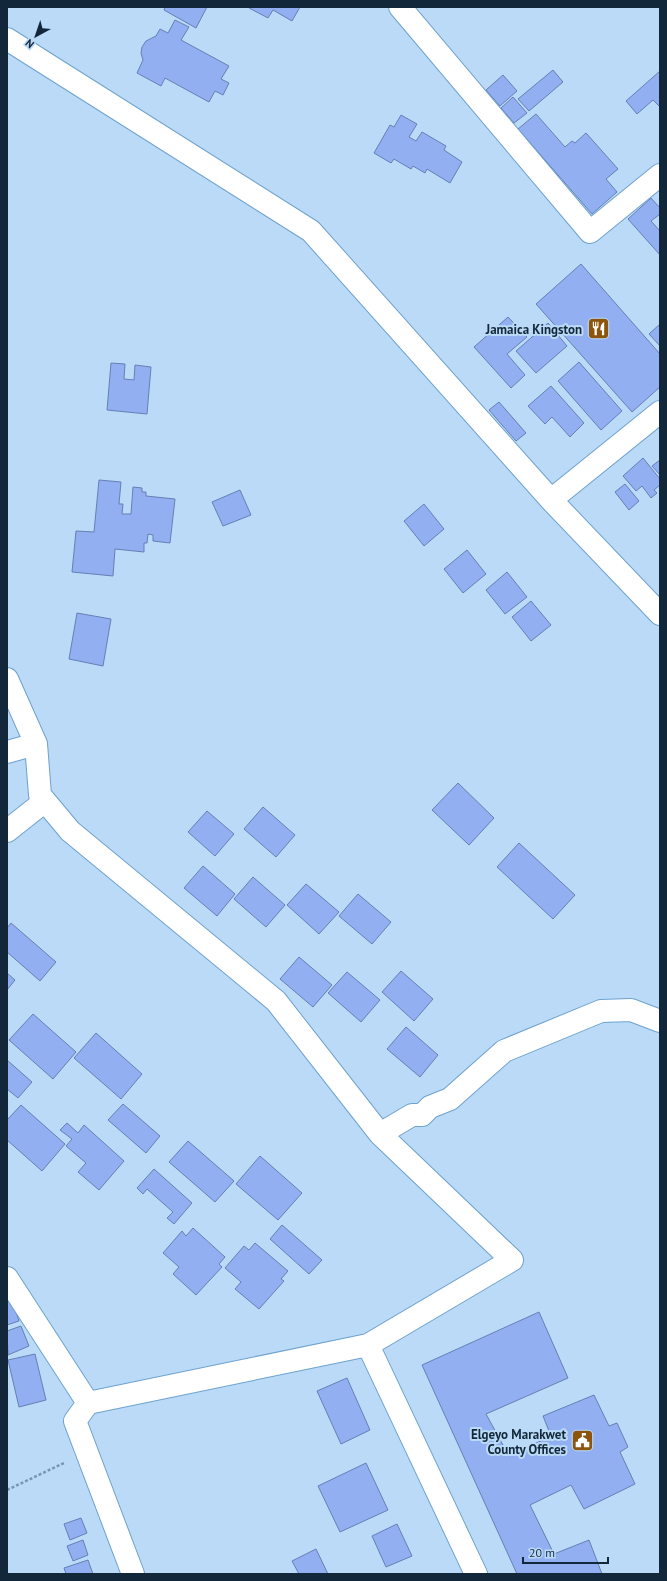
<svg xmlns="http://www.w3.org/2000/svg" width="667" height="1581" font-family="'PT Sans',sans-serif">
<style>
.building{fill:#91aff1;stroke:#667fb5}
.lines{fill:none;stroke-linecap:round;stroke-linejoin:round}
.minor-casing{stroke:#6da2cf;stroke-width:24}
.path{stroke:#7a96af;stroke-width:2.5;stroke-dasharray:3 2;stroke-linecap:butt}
.minor{stroke:#fff;stroke-width:22}
.labels{text-anchor:middle;stroke-width:4;stroke-linejoin:round;paint-order:stroke}
.poi-label{font-size:13px;font-weight:bold;fill:#12283a;stroke:#badaf7;text-anchor:end}
</style>
<rect width="100%" height="100%" fill="#badaf7"/>
<path class="building" d="M 165,7 L 207,7 L 196,28 L 164,10 Z
M 250,7 L 300,7 L 292,21 L 273,10 L 268,18 L 249,8 Z
M 175,20 L 189,27 L 181,40 L 229,66 L 221,79 L 229,83 L 223,95 L 215,91 L 209,102 L 165,78 L 161,86 L 137,73 L 143,60 L 141,53 L 142,47 L 146,41 L 156,36 L 160,29 L 168,33 Z
M 553,70 L 563,82 L 529,111 L 518,99 Z
M 660,71 L 660,107 L 653,100 L 637,114 L 626,101 Z
M 503,75 L 517,91 L 500,106 L 486,90 Z
M 513,97 L 527,113 L 514,123 L 501,108 Z
M 536,114 L 565,147 L 572,141 L 575,143 L 586,133 L 618,169 L 606,179 L 617,192 L 592,214 L 518,129 Z
M 401,115 L 417,124 L 409,137 L 416,141 L 422,132 L 446,146 L 444,150 L 462,162 L 450,183 L 427,169 L 425,173 L 413,166 L 411,169 L 394,159 L 391,163 L 374,153 L 390,125 L 394,127 Z
M 651,198 L 660,208 L 660,214 L 651,221 L 660,231 L 660,255 L 628,219 Z
M 581,264 L 660,354 L 660,387 L 632,412 L 536,304 Z
M 508,317 L 527,337 L 507,354 L 525,375 L 511,388 L 474,347 Z
M 548,323 L 567,346 L 536,373 L 516,351 Z
M 660,324 L 660,346 L 649,334 Z
M 579,362 L 622,411 L 601,430 L 558,381 Z
M 111,363 L 125,364 L 124,379 L 134,380 L 135,365 L 151,367 L 147,414 L 107,410 Z
M 551,386 L 584,423 L 570,437 L 552,417 L 545,424 L 528,406 Z
M 499,402 L 526,433 L 516,441 L 489,410 Z
M 643,458 L 660,479 L 660,485 L 654,490 L 657,493 L 651,498 L 642,486 L 636,491 L 623,476 Z
M 660,460 L 660,475 L 652,466 Z
M 99,480 L 121,482 L 119,504 L 123,504 L 122,514 L 131,514 L 133,487 L 142,488 L 142,492 L 146,492 L 146,496 L 175,499 L 170,543 L 153,541 L 153,535 L 148,534 L 147,543 L 144,543 L 144,552 L 115,549 L 113,576 L 72,572 L 76,531 L 94,532 Z
M 625,484 L 639,501 L 629,510 L 615,492 Z
M 240,490 L 251,515 L 223,526 L 212,502 Z
M 424,504 L 444,529 L 424,546 L 404,521 Z
M 467,550 L 486,574 L 463,593 L 444,569 Z
M 507,572 L 527,597 L 505,614 L 486,590 Z
M 531,601 L 551,625 L 531,641 L 512,617 Z
M 77,613 L 111,619 L 103,666 L 69,659 Z
M 458,783 L 494,818 L 469,845 L 432,810 Z
M 263,807 L 295,835 L 276,857 L 244,829 Z
M 207,811 L 234,834 L 215,856 L 188,832 Z
M 519,843 L 575,895 L 553,919 L 497,867 Z
M 203,866 L 235,894 L 217,916 L 184,888 Z
M 253,877 L 285,905 L 266,927 L 234,899 Z
M 306,884 L 339,912 L 319,934 L 287,905 Z
M 358,894 L 391,922 L 372,944 L 339,916 Z
M 11,923 L 56,962 L 40,981 L 7,952 L 7,928 Z
M 299,957 L 332,985 L 313,1007 L 280,979 Z
M 401,971 L 433,999 L 414,1021 L 382,992 Z
M 347,972 L 380,1000 L 361,1022 L 328,993 Z
M 7,973 L 15,980 L 7,990 Z
M 33,1014 L 76,1052 L 53,1079 L 9,1040 Z
M 406,1027 L 438,1055 L 420,1077 L 387,1049 Z
M 96,1033 L 142,1074 L 121,1099 L 74,1058 Z
M 7,1060 L 32,1082 L 18,1098 L 7,1089 Z
M 123,1104 L 160,1136 L 146,1153 L 108,1120 Z
M 21,1105 L 65,1144 L 42,1171 L 7,1140 L 7,1120 Z
M 67,1123 L 78,1133 L 84,1125 L 124,1161 L 99,1190 L 78,1172 L 86,1163 L 66,1146 L 72,1139 L 60,1130 Z
M 188,1141 L 234,1181 L 215,1202 L 169,1162 Z
M 260,1156 L 302,1193 L 278,1220 L 236,1184 Z
M 154,1169 L 192,1203 L 174,1224 L 167,1218 L 173,1212 L 147,1189 L 143,1194 L 137,1188 Z
M 282,1225 L 322,1260 L 309,1274 L 270,1239 Z
M 193,1228 L 225,1257 L 219,1264 L 222,1267 L 196,1295 L 173,1274 L 179,1267 L 163,1253 L 182,1231 L 186,1236 Z
M 255,1243 L 288,1271 L 281,1279 L 284,1281 L 259,1309 L 235,1289 L 241,1282 L 225,1268 L 244,1246 L 249,1250 Z
M 7,1291 L 9,1291 L 19,1321 L 7,1325 Z
M 539,1312 L 568,1378 L 486,1414 L 509,1456 L 551,1436 L 543,1416 L 594,1395 L 609,1426 L 617,1423 L 628,1447 L 620,1452 L 635,1484 L 584,1509 L 571,1485 L 530,1505 L 554,1554 L 589,1540 L 602,1574 L 517,1574 L 422,1365 Z
M 21,1326 L 29,1346 L 8,1355 L 7,1331 Z
M 35,1354 L 46,1400 L 19,1407 L 8,1360 Z
M 347,1378 L 370,1430 L 341,1444 L 317,1391 Z
M 366,1463 L 388,1510 L 340,1532 L 318,1486 Z
M 81,1518 L 87,1533 L 70,1540 L 64,1524 Z
M 397,1524 L 412,1556 L 386,1567 L 372,1536 Z
M 83,1540 L 88,1555 L 73,1561 L 67,1546 Z
M 316,1549 L 328,1574 L 299,1574 L 292,1561 Z
M 88,1560 L 93,1574 L 66,1574 L 64,1568 Z"/>
<g class="lines">
<defs>
<path id="minor" d="M 400,7 L 590,232 L 660,175
M 7,39 L 311,231 L 551,500 L 660,614
M 551,500 L 660,412
M 7,679 L 36,744 L 40,795 L 70,831 L 276,1001 L 380,1134 L 412,1115 L 422,1115 L 430,1107 L 450,1099 L 504,1051 L 601,1011 L 631,1010 L 660,1021
M 7,752 L 36,744
M 7,831 L 45,801
M 7,1278 L 88,1403
M 368,1345 L 512,1260 L 380,1134
M 133,1574 L 75,1421 L 88,1403 L 368,1345 L 476,1574"/>
</defs>
<use href="#minor" class="minor-casing"/>
<path class="path" d="M 7,1490 L 64,1463"/>
<use href="#minor" class="minor"/>
</g>
<defs>
<symbol id="restaurant-square" viewBox="-11 -11 22 22"><rect x="-9" y="-9" width="18" height="18" rx="4" fill="#8d540b" stroke="#badaf7"/><path d="M-5-6h1v4h1v-4h1v4h1v-4h1v5L-1.5 .5V6h-2V.5L-5-1ZM5-6V6H3V1.5H1.5Q1.5-4 5-6Z" fill="#fff"/></symbol>
<symbol id="civic-square" viewBox="-11 -11 22 22"><rect x="-9" y="-9" width="18" height="18" rx="4" fill="#8d540b" stroke="#badaf7"/><path d="M-.6-6.5H3V-4.5H.6V-3L4-1V1h2V6H-6V1h2V-1L-.6-3ZM-1.2 2.5V6h2.4V2.5Z" fill="#fff"/></symbol>
</defs>
<g fill-rule="evenodd">
<use href="#restaurant-square" x="586" y="316" width="25" height="25"/>
<use href="#civic-square" x="570" y="1428" width="25" height="25"/>
</g>
<g class="labels">
<g class="poi-label">
<text x="582" y="334">Jamaica Kingston</text>
<text x="566" y="1439">Elgeyo Marakwet<tspan x="566" dy="15">County Offices</tspan></text>
</g>
</g>
<rect width="667" height="1581" fill="none" stroke="#12283a" stroke-width="16"/>
<g transform="translate(36 36) rotate(220)" stroke="#badaf7" stroke-width="3" paint-order="stroke">
<path d="M0-3L7 15L0 10L-7 15Z" fill="#12283a"/>
<text y="-6" font-size="11" font-weight="bold" text-anchor="middle" fill="#12283a">N</text>
</g>
<path d="M523 1557v6h85v-6" fill="none" stroke="#12283a" stroke-width="2"/>
<text x="529" y="1557" font-size="12" fill="#12283a" stroke="#badaf7" stroke-width="3" paint-order="stroke">20 m</text>
</svg>
